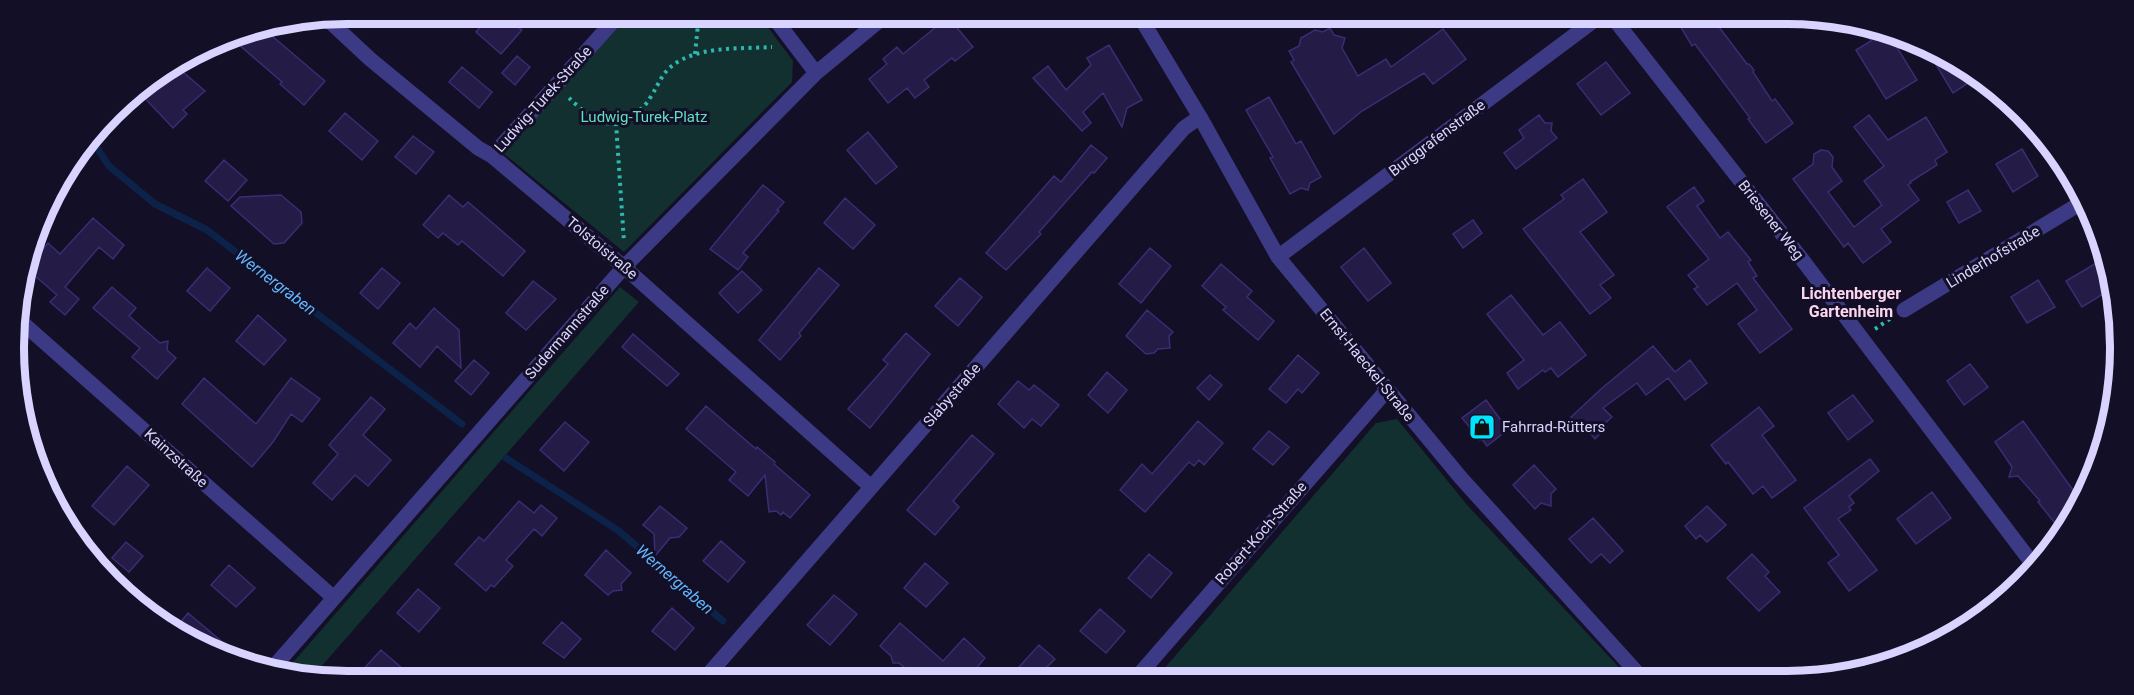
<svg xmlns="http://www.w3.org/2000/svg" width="2134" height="695" font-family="Roboto,sans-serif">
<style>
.green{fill:#12302f}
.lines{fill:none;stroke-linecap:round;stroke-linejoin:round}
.stream{stroke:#0c2248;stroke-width:7}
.building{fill:#241b47;stroke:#3b2d73;stroke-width:1.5}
.path{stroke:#2fb8b0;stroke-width:4;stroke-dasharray:3 4.5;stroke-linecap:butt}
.street{stroke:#3d3a85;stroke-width:15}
.labels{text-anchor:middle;stroke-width:6;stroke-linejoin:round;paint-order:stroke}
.street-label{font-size:15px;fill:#d9d4ff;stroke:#130f26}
.park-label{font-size:15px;fill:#5fe0c0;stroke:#130f26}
.poi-label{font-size:15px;fill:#d9d4ff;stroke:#130f26;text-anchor:start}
.water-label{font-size:16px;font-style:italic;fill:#62b6ff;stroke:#130f26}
.neighbourhood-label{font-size:16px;font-weight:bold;fill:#ffd6f0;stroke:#130f26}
.rim{fill:none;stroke:#d9d4ff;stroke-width:8}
</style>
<rect width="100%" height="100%" fill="#130f26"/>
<path class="green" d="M 629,15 L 759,15 L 793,61 L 792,82 L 624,252 L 503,153 Z
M 620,287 L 639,302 L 314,675 L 282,675 Z
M 1397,419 L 1468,506 L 1629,678 L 1537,678 L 1526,668 L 1486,678 L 1157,677 L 1376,423 Z"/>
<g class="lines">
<path class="stream" d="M 93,142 L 109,166 L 155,204 L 207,230 L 462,424
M 506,458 L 619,531 L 723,621
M 744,674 L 747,676"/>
</g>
<path class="building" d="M 492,14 L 530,14 L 519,28 L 522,30 L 501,54 L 476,32 Z
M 948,17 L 973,47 L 955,61 L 952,58 L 924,80 L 929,87 L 915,98 L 907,88 L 888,103 L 869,79 L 887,64 L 883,59 L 897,47 L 903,54 Z
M 1676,19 L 1713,19 L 1747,64 L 1749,64 L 1754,70 L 1753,72 L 1772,101 L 1775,99 L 1793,123 L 1766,143 L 1748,119 L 1750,118 L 1695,44 L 1692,46 Z
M 1862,24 L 1890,36 L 1917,80 L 1886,99 L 1856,50 L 1871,41 Z
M 1330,28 L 1334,35 L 1345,38 L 1342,48 L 1358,76 L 1386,59 L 1391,67 L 1443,29 L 1466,59 L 1433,84 L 1424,73 L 1362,111 L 1334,134 L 1291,62 L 1294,60 L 1289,51 L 1299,46 L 1301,38 L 1315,30 L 1323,32 Z
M 265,30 L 325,81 L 304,105 L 280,84 L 282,82 L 230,37 Z
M 1109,45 L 1142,100 L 1127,108 L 1122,127 L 1103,93 L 1083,112 L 1091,123 L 1082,131 L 1033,78 L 1048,66 L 1066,90 L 1091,65 L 1087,58 Z
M 1928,51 L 1972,70 L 1979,76 L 1953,93 Z
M 517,56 L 530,67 L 515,85 L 502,73 Z
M 1606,62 L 1630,93 L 1601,115 L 1577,84 Z
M 176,66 L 205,91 L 183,110 L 187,114 L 173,128 L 137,90 Z
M 462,67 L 492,92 L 479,108 L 449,82 Z
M 1269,97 L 1296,144 L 1301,141 L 1321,177 L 1310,183 L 1308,190 L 1301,188 L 1290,194 L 1270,158 L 1273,157 L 1246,110 Z
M 345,113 L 378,141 L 362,160 L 329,131 Z
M 1539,115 L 1545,123 L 1552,123 L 1551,131 L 1557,138 L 1516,169 L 1504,153 L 1524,138 L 1519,130 Z
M 1869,115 L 1888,140 L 1926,117 L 1947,152 L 1935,160 L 1937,165 L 1910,182 L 1911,183 L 1908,185 L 1919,200 L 1881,229 L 1891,242 L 1863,263 L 1848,243 L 1844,247 L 1793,179 L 1813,164 L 1814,154 L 1821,150 L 1828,151 L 1833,157 L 1832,167 L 1842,181 L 1828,192 L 1854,227 L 1882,205 L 1864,181 L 1884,166 L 1854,127 Z
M 868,132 L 897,167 L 876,184 L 847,150 Z
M 413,136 L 434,152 L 416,174 L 395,157 Z
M 1091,145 L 1107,158 L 1094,173 L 1092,172 L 1039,232 L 1041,234 L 1006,270 L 986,253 L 1054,176 L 1061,182 Z
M 2022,149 L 2038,176 L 2013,192 L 1996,164 Z
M 224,160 L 247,180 L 228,201 L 205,181 Z
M 1583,179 L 1607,212 L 1580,232 L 1614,275 L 1600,285 L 1611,298 L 1590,314 L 1523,229 L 1564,199 L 1561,195 Z
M 763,185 L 784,202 L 777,210 L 779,211 L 743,253 L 748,257 L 738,270 L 710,249 Z
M 1694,187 L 1704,201 L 1697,206 L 1720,238 L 1728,232 L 1751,260 L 1748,262 L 1757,276 L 1753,278 L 1792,329 L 1760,353 L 1738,324 L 1757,310 L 1737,283 L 1707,305 L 1694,289 L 1698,287 L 1688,275 L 1709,259 L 1667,207 Z
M 1968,190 L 1981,211 L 1959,223 L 1947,202 Z
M 281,195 L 301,212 L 302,223 L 284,243 L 274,244 L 231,206 L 240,197 Z
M 449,195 L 463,207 L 468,202 L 525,251 L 503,276 L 462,241 L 458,245 L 443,233 L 438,238 L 423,225 Z
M 845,198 L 875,225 L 853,249 L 824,223 Z
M 93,218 L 124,245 L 113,259 L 99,247 L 65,287 L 79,299 L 65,315 L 50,302 L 57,295 L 27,269 L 48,243 L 60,254 Z
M 1473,220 L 1482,233 L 1463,248 L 1453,234 Z
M 1150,248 L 1171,266 L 1141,303 L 1119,284 Z
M 1364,248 L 1391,283 L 1368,301 L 1341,267 Z
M 2098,262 L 2113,288 L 2082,307 L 2066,281 Z
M 1221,264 L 1252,291 L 1247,297 L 1274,321 L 1258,340 L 1223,310 L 1226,307 L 1202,286 Z
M 207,268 L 230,288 L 210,311 L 187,291 Z
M 382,268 L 400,283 L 378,309 L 360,293 Z
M 819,268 L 839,285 L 799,333 L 801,336 L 780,360 L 759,340 Z
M 742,271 L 762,290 L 738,313 L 719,293 Z
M 960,278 L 982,297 L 958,326 L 935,306 Z
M 2038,280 L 2055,307 L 2027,323 L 2011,297 Z
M 533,281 L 556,299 L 526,330 L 506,313 Z
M 112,287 L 136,308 L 129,316 L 160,343 L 168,341 L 167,350 L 176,358 L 157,379 L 132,357 L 140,348 L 93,308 Z
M 1511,295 L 1543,335 L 1560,322 L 1586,355 L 1558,377 L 1551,368 L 1545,372 L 1543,370 L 1518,389 L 1507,373 L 1524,360 L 1487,314 Z
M 434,308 L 459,330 L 461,368 L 437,346 L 420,367 L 393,343 L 410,323 L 416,329 Z
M 1147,310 L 1173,332 L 1169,336 L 1170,348 L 1158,349 L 1154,353 L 1146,354 L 1126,336 Z
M 258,315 L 286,340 L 264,365 L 236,341 Z
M 906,333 L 930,354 L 870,428 L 848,409 L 888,364 L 883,360 Z
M 633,334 L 679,374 L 667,386 L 622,347 Z
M 1653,346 L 1675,372 L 1690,360 L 1707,383 L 1685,400 L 1668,378 L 1646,395 L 1637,383 L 1603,408 L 1612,417 L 1604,424 L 1607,427 L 1595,439 L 1582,424 L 1579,426 L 1571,417 L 1601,389 Z
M 1298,355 L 1319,373 L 1302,393 L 1298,389 L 1286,403 L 1269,389 Z
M 474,360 L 489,373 L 471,395 L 455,381 Z
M 1970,364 L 1988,387 L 1964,405 L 1947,381 Z
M 1107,372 L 1127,390 L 1108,413 L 1088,395 Z
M 1210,375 L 1222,385 L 1209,400 L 1197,388 Z
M 204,378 L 256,424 L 291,378 L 320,399 L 302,422 L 291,414 L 273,442 L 252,467 L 182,404 Z
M 1018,381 L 1029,390 L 1034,385 L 1059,405 L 1041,426 L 1032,419 L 1024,428 L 998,404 Z
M 1853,395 L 1873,421 L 1848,440 L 1828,413 Z
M 371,397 L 385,409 L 363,435 L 391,460 L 368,486 L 355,475 L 332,500 L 313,483 L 338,454 L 329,445 Z
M 1486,400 L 1503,423 L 1501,424 L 1506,431 L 1487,446 L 1481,438 L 1480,440 L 1462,418 Z
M 706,406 L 756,449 L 757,447 L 775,462 L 774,464 L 810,495 L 790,518 L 783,512 L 781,515 L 776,511 L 769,512 L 765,475 L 748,496 L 729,480 L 736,472 L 686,429 Z
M 1759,407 L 1774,426 L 1762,435 L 1796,480 L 1772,498 L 1763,486 L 1753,494 L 1728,462 L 1726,464 L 1711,445 Z
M 1198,421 L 1223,443 L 1204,465 L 1199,460 L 1194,466 L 1189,462 L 1145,512 L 1120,490 L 1142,464 L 1152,474 Z
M 2023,421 L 2081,501 L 2054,522 L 2038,502 L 2040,501 L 2018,476 L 2009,477 L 2012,467 L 1995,442 Z
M 565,422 L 589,442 L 564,471 L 540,450 Z
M 1269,431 L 1289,447 L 1273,465 L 1253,449 Z
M 972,435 L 994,454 L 953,501 L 959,507 L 935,535 L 907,510 Z
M 1870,459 L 1879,471 L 1849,496 L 1854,503 L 1849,507 L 1851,510 L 1838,519 L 1877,570 L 1849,591 L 1828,563 L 1839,555 L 1804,508 Z
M 1534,465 L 1556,489 L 1551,494 L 1551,506 L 1541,503 L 1535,509 L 1513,485 Z
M 127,466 L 149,485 L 114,525 L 92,506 Z
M 1932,492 L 1951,518 L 1916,544 L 1897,519 Z
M 519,501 L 534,513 L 541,505 L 557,518 L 542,536 L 534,529 L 506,560 L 513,566 L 494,587 L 491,585 L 486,591 L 455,564 L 479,537 L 484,541 Z
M 660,506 L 687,528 L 679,537 L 670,538 L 655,556 L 654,534 L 643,525 Z
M 1707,506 L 1726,525 L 1707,542 L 1700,535 L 1696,539 L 1685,526 Z
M 1593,518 L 1623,551 L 1610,563 L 1601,554 L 1591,563 L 1569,539 Z
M 721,541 L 745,562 L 728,582 L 703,561 Z
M 126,542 L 143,556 L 129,572 L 112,558 Z
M 606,550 L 631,573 L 621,584 L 622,590 L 613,591 L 608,595 L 585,575 Z
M 1149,554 L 1172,573 L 1151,598 L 1128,578 Z
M 1752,554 L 1769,572 L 1765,576 L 1780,592 L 1759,611 L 1727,578 Z
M 925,563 L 948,583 L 926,607 L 904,588 Z
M 229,565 L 255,588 L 236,607 L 211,585 Z
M 418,589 L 440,608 L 419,632 L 397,613 Z
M 834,595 L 857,614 L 830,645 L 807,625 Z
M 672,608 L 694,628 L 675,650 L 652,631 Z
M 1100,609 L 1125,631 L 1106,653 L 1080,631 Z
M 188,613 L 233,651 L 231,654 L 174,630 Z
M 562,622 L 581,639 L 564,658 L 543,643 Z
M 900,623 L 943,661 L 964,638 L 985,658 L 969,677 L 914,676 L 899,663 L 893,663 L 891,656 L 880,646 Z
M 1039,645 L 1055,659 L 1046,668 L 1057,677 L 1010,677 Z
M 381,650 L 410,675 L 358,675 Z"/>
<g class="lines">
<path class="path" d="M 695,54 L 699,15
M 569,98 C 581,109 598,127 617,123 C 621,122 626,118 629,116 C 637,113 646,106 650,98 C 661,81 662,70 681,60 C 708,46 743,49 772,47
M 616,123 L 624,242
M 1875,329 L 1891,318"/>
<path class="street" d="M 772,15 L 816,73
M 1140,17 L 1200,117 L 1278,257 L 1461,478 L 1642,678
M 326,18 L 370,59 L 478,148 L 492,156 L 624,267 L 871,487
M 1614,19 L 1804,262 L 2035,567
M 492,156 L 619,15
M 1278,257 L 1596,19
M 1904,310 L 2081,203
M 17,318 L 334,598
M 271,670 L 624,267 L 816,73 L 885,16
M 707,676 L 1184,128 L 1200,117
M 1137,677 L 1387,390"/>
</g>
<defs>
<symbol id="shop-square" viewBox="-11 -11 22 22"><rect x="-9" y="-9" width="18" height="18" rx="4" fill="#00e5ff" stroke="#130f26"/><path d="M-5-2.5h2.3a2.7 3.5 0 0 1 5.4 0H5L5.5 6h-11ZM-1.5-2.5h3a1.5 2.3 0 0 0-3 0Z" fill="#111"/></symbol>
</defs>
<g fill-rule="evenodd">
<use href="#shop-square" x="1467" y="412" width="30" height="30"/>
</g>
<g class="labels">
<g class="street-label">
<text transform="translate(543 99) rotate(-48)" y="5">Ludwig-Turek-Straße</text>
<text transform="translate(1437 138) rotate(-37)" y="5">Burggrafenstraße</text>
<text transform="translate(1771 220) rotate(52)" y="5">Briesener Weg</text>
<text transform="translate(602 248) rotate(40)" y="5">Tolstoistraße</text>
<text transform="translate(1993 257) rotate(-31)" y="5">Linderhofstraße</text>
<text transform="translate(567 332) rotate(-49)" y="5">Sudermannstraße</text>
<text transform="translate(1367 365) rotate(51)" y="5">Ernst-Haeckel-Straße</text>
<text transform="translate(952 395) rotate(-49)" y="5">Slabystraße</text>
<text transform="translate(176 458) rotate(42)" y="5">Kainzstraße</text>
<text transform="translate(1261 533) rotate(-49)" y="5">Robert-Koch-Straße</text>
</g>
<g class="park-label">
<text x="644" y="122">Ludwig-Turek-Platz</text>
</g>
<g class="poi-label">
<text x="1502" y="432">Fahrrad-Rütters</text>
</g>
<g class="water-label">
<text transform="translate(276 282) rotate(37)" y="6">Wernergraben</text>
<text transform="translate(675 579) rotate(41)" y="6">Wernergraben</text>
</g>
<g class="neighbourhood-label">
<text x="1851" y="299">Lichtenberger<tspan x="1851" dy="18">Gartenheim</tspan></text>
</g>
</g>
<path d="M0 0H2134V695H0ZM347 24H1787A323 323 0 0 1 2110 347V348A323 323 0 0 1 1787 671H347A323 323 0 0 1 24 348V347A323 323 0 0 1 347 24Z" fill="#130f26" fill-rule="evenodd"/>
<path class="rim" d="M347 24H1787A323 323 0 0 1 2110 347V348A323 323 0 0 1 1787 671H347A323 323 0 0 1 24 348V347A323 323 0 0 1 347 24Z"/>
</svg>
